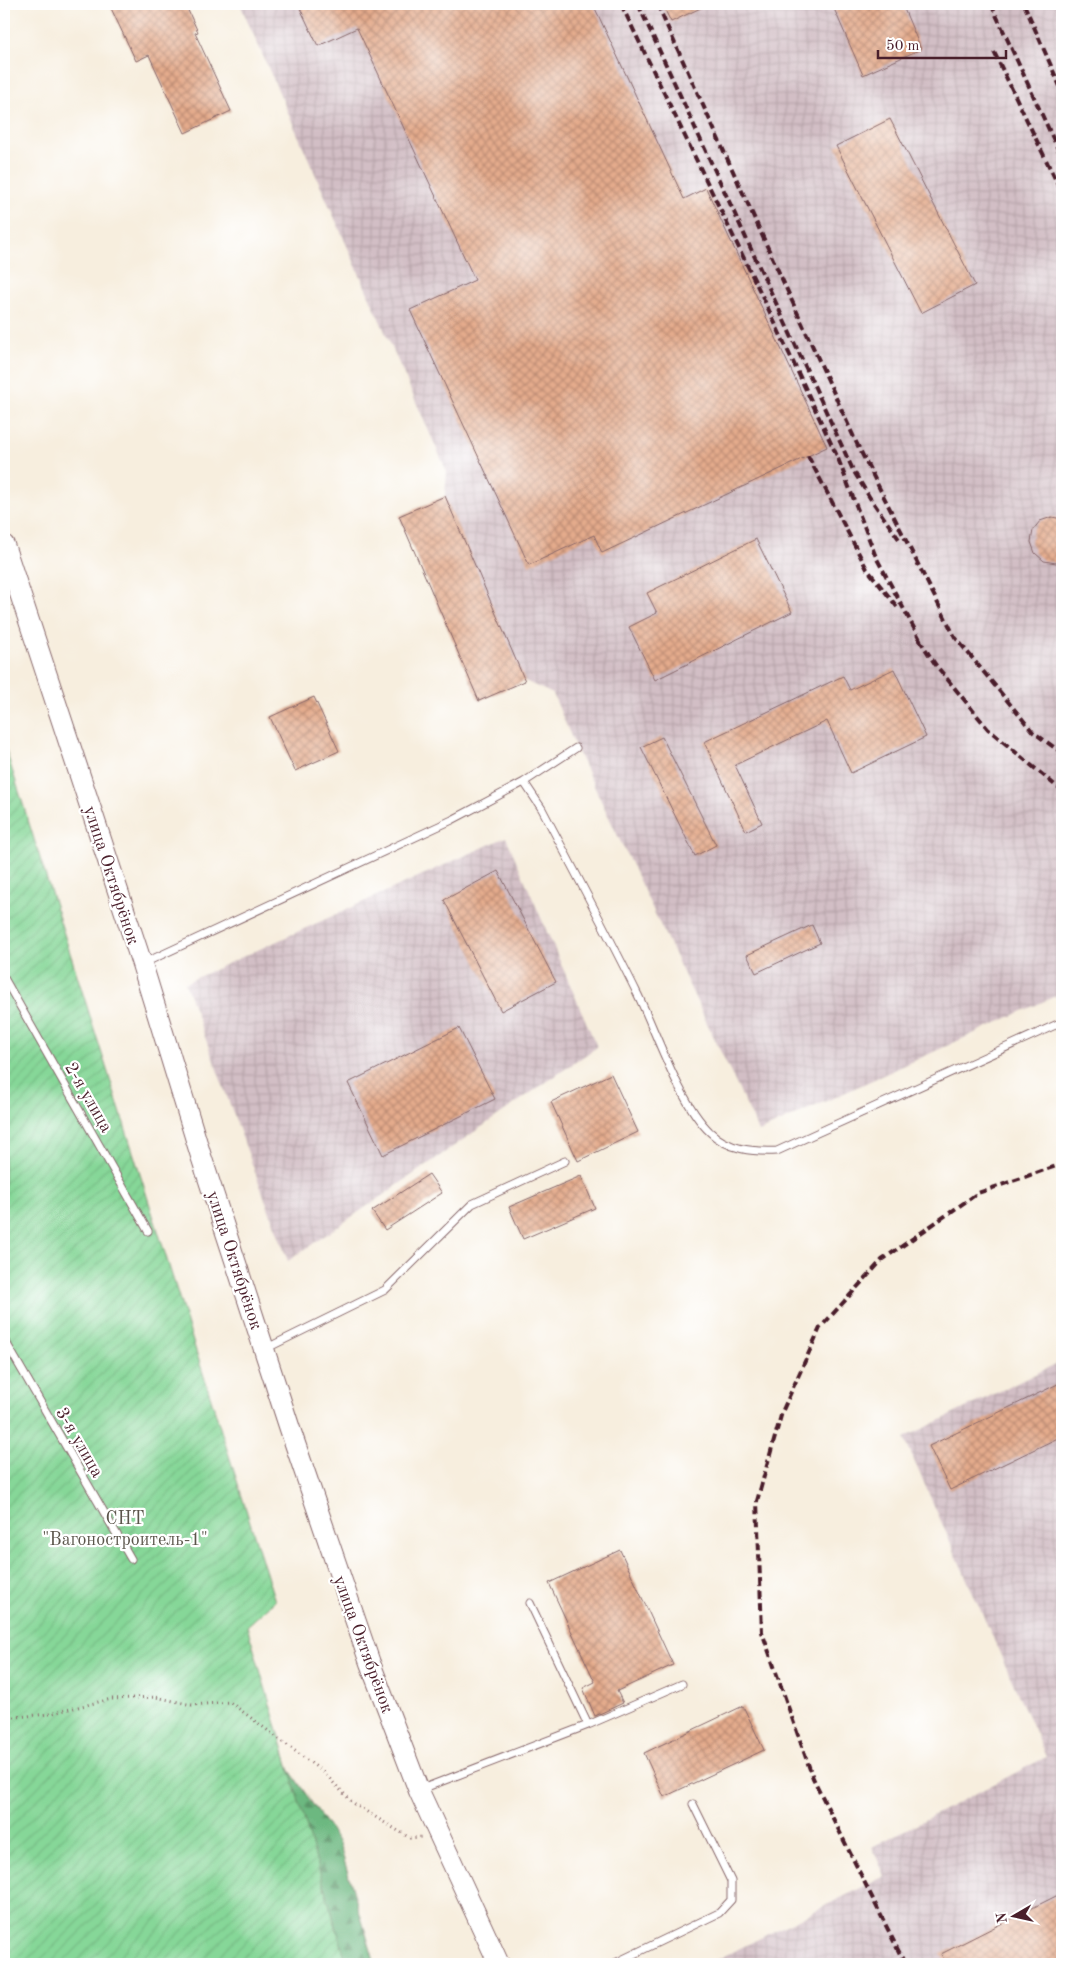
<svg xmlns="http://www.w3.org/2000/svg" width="1066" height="1968" font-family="'Old Standard TT',serif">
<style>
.industrial{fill:url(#industrial-grid)}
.forest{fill:url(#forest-firs);stroke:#5b6c56}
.garden{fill:url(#garden-furrows);stroke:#687b62}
.building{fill:url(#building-cross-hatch)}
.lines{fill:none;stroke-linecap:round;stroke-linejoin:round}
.lane-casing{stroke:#87676a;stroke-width:9}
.secondary-casing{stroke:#87676a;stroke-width:22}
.path{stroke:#87676a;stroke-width:3;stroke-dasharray:1 4;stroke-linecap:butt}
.lane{stroke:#fff;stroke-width:7}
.secondary{stroke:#fff;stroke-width:20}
.rail{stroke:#4a1f2b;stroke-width:4;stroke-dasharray:8 4;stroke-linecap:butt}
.labels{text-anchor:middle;stroke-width:4.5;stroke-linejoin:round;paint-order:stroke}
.street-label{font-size:18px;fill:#4a1f2b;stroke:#fff}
.park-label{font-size:18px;fill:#5c564c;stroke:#fff}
</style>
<defs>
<pattern id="industrial-grid" width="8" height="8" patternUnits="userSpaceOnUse" patternTransform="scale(1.25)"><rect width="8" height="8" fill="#d2bec5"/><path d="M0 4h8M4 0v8" fill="none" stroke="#b6a3a9"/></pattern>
<pattern id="forest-firs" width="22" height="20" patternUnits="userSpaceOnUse" patternTransform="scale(1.25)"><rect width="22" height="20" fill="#6cb880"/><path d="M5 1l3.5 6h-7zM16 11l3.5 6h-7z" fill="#5b9569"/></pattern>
<pattern id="garden-furrows" width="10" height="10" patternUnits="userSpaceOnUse" patternTransform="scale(1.25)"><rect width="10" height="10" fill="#86d798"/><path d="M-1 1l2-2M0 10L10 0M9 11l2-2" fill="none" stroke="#75b883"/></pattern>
<pattern id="building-cross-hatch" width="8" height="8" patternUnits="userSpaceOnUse" patternTransform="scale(1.25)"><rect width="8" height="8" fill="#e4ab8c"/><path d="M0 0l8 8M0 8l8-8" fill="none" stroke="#bb8b73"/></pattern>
</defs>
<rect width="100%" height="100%" fill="#fff"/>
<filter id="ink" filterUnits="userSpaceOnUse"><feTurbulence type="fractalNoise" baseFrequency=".02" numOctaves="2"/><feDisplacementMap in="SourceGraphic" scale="10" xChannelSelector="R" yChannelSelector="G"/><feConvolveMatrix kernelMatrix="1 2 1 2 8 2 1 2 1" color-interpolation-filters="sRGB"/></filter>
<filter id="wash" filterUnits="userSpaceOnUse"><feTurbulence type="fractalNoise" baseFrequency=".0096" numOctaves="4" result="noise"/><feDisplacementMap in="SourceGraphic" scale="20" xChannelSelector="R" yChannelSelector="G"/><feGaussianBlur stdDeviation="1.12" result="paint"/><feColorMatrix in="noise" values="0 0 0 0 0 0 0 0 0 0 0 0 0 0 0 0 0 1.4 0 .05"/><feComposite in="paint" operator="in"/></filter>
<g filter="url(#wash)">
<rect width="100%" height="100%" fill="#f7eede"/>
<path class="industrial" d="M 240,4 L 1062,4 L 1062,993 L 759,1132 L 576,748 L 553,694 L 525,681 L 479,701 L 399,516 L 445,496 L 447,472 Z
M 506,837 L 597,1047 L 288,1261 L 185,983 Z
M 1062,1361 L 1062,1964 L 708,1964 L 885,1876 L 872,1847 L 1046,1757 L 904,1438 Z"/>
<path class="forest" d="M 276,1724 L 289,1769 L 339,1843 L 375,1964 L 182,1964 Z"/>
<path class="garden" d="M 4,744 L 275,1601 L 247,1626 L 347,1964 L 4,1964 Z"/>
<g id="blocks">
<path class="building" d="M 109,4 L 185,4 L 198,32 L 195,33 L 231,111 L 185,133 L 149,55 L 136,61 Z
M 298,4 L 593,4 L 684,199 L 706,188 L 827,447 L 602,553 L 594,535 L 529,565 L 410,310 L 475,280 L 357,28 L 318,46 Z
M 662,4 L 709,4 L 671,22 Z
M 832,4 L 902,4 L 921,49 L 863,75 Z
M 890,119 L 975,285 L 921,313 L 836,146 Z
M 445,496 L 525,681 L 479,701 L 399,516 Z
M 1052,517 L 1062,519 L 1062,560 L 1056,563 L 1044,561 L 1035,553 L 1031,542 L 1033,530 L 1040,521 Z
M 756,539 L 792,612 L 655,680 L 629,627 L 657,613 L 647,593 Z
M 894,669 L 926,737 L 851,773 L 827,721 L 735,765 L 762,823 L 746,831 L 704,742 L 843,676 L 850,690 Z
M 314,697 L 339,751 L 295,771 L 270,717 Z
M 662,737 L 716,845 L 695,856 L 641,747 Z
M 498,871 L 556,982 L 501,1011 L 444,900 Z
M 812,925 L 820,943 L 756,973 L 747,955 Z
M 459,1028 L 495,1099 L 383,1155 L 348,1083 Z
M 611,1074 L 638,1132 L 578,1161 L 551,1102 Z
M 429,1174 L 442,1193 L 385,1230 L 372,1211 Z
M 581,1176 L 595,1208 L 523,1239 L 509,1207 Z
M 1062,1382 L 1062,1436 L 950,1490 L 929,1446 Z
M 620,1550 L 673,1665 L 617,1691 L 623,1703 L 595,1716 L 583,1688 L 595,1682 L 549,1583 Z
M 743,1706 L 764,1750 L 664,1797 L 644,1753 Z
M 1062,1893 L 1062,1964 L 946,1964 L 941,1954 Z"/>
</g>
</g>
<g filter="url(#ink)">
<use href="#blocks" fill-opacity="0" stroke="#87676a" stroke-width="1"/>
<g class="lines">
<defs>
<path id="lane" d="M 524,782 L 576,748
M 144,963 L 452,820 L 524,782 L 542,809 C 574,870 607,932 638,995 C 656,1032 680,1104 710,1132 C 728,1150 753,1152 777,1151 L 1062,1022
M 4,978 L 148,1231
M 4,1339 L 131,1559
M 265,1349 L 385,1290 L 472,1204 L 565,1161
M 588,1725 L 682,1684
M 419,1790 L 588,1725 L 530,1603
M 613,1964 L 719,1913 L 731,1900 L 731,1881 L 693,1804"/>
<path id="secondary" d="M 4,545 L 142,964 L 201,1156 L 290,1429 L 370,1663 L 419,1791 L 499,1964"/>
</defs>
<use href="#lane" class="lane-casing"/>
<use href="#secondary" class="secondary-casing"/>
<path class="path" d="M 4,1718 L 49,1714 L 111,1699 L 156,1697 L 192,1705 L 230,1702 L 323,1772 L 354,1804 L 410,1838 L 422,1837"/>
<use href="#lane" class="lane"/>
<use href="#secondary" class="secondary"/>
<path class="rail" d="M 621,4 L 766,304 L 837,456 L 876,557 L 923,645
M 638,4 L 853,470 L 870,498 L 901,542
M 657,4 L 857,444 L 955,637 L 1033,732 L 1062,753
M 991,4 L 1062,158
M 1024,4 L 1062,91
M 994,52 L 1062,193
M 808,456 L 867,569 L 898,608
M 919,639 L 935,664 L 988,729 L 1056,786 L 1062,789
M 905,1964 L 813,1778 L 762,1632 L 757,1501 L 782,1412 L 820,1328 L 882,1260 L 978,1193 L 1062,1164"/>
</g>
</g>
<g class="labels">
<g class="street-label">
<text transform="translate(112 875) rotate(72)" y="6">улица Октябрёнок</text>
<text transform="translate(89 1097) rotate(60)" y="6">2-я улица</text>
<text transform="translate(235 1260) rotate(72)" y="6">улица Октябрёнок</text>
<text transform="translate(80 1442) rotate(60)" y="6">3-я улица</text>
<text transform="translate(364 1644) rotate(70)" y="6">улица Октябрёнок</text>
</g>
<g class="park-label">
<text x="125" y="1524">СНТ<tspan x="125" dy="21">"Вагоностроитель-1"</tspan></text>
</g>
</g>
<rect width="1066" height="1968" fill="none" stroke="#fff" stroke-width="20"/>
<g transform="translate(1014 1916) rotate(261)" stroke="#ffffff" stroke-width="4" paint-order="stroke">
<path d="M0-4L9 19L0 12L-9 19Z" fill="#4a1f2b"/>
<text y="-8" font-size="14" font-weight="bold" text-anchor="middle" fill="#4a1f2b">N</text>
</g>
<path d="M878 50v8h128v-8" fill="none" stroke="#4a1f2b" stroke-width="2.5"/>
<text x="886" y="50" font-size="15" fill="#4a1f2b" stroke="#ffffff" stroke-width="4" paint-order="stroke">50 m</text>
</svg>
